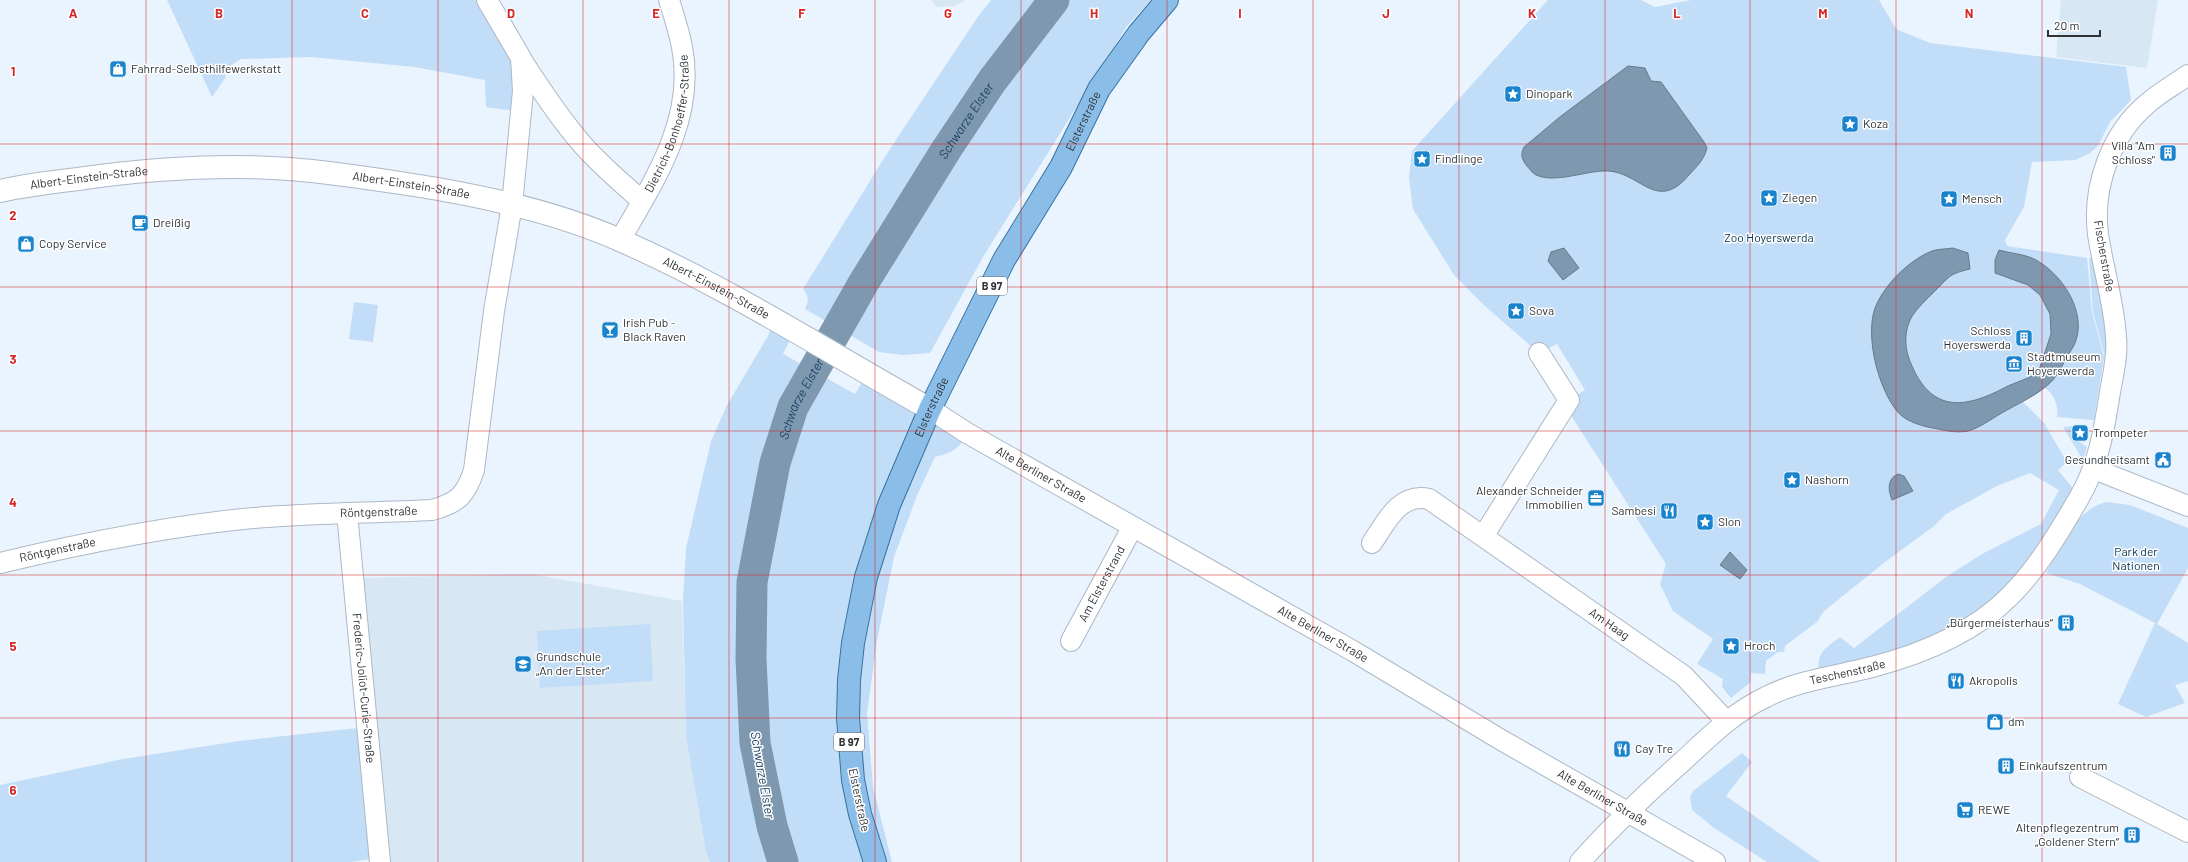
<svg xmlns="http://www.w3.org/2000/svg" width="2188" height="862" font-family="Barlow,sans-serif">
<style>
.built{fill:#d7e7f4}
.green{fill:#c2ddf7}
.water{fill:#7e98af;stroke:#667a8b}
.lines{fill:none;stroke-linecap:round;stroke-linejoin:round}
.river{stroke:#7e98af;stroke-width:31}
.minor-casing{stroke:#acb8c4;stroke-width:22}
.tertiary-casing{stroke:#acb8c4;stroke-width:24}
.primary-casing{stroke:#3771a0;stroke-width:24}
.minor{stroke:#fff;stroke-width:20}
.tertiary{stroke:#fff;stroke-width:22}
.primary{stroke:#8abee8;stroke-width:22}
.grid{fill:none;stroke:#d62828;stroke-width:1;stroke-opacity:0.55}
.labels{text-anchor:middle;stroke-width:3;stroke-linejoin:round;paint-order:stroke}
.shield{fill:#fff;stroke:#6d7073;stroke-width:1}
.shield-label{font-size:11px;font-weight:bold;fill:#2e3337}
.poi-label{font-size:12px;fill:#2e3337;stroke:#fff;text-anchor:start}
.street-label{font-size:12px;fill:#2e3337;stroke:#fff}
.park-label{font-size:12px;fill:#013051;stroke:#fff}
.water-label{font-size:13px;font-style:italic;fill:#194366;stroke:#fff}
.grid-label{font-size:13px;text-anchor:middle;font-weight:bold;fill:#d62828;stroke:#fff;stroke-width:3;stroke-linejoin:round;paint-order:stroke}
</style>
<rect width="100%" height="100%" fill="#eaf4fe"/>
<path class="built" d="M 931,0 L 965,0 L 955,6 L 937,7 Z
M 2061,0 L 2158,0 L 2147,68 L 2056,57 Z
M 532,574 L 682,601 L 686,737 L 706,852 L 710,862 L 383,862 L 354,578 Z"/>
<path class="green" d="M 167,0 L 487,0 L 517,50 L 521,112 L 486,107 L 485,80 L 414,67 L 311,57 L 241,59 L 224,70 L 226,77 L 212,97 Z
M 991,0 L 1151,0 L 1127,26 L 983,257 L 930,353 L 903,355 L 879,352 L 805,309 C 809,301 809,296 803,289 L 888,152 L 977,18 Z
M 1548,0 L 1641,0 L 1655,7 L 1691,0 L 1879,0 L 1896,29 L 1930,43 L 2126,67 L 2131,100 L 2110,122 L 2098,146 L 2090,153 L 2075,160 L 2032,162 L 2024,207 L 2005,240 L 2007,246 L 2087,258 L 2092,312 L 2104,357 L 2094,420 L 2057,417 C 2059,406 2054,394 2045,388 L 2022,401 L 2044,423 L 2067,462 L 2058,470 L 2079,496 L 1981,619 L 1819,680 C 1817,653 1820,652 1840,637 L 1854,648 L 1946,577 L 1982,554 L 2041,524 L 2059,490 L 2030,473 L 1997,486 L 1946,514 L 1934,526 L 1885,562 L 1823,612 L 1818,621 L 1785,646 L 1784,652 L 1778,652 L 1766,661 L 1765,674 L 1751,673 L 1751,682 L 1731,698 L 1722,687 L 1723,679 L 1697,664 L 1713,639 L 1673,611 L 1660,584 L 1666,564 L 1572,417 L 1569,400 L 1585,390 L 1557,344 L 1539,353 L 1486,307 L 1454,275 L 1413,209 L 1409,178 L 1412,151 Z
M 2103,256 L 2116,341 L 2105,357 L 2093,312 L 2089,258 Z
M 354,302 L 378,305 L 373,342 L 349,339 Z
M 773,321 L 794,332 L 783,354 L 855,394 L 867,374 L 929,409 L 914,447 L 848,679 L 874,862 L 710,862 L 706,852 L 686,737 L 683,601 L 686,548 L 711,441 L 727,405 L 768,336 Z
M 930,410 L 967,435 C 959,449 951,453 935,457 L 918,493 L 894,557 L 877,641 L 867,713 L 873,787 L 892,862 L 876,862 L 861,814 L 854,643 Z
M 2072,426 L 2077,440 L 2087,447 L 2083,460 L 2063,427 Z
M 2106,502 L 2130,505 L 2188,528 L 2188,568 L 2157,624 L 2188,643 L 2188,681 L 2175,685 L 2185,703 L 2146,717 L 2118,704 L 2155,623 L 2080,584 L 2046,573 C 2061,547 2075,510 2106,502 Z
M 650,624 L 653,681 L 540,688 L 537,631 Z
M 367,727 L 378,858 L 351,862 L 0,862 L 0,785 L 123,759 L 239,741 Z
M 1742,753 L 1752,762 L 1726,796 L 1820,862 L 1767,862 L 1714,828 L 1692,810 L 1690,797 L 1693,791 Z"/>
<path class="water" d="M 1628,66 L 1645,68 L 1651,81 L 1661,82 L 1704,142 L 1707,148 C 1704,160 1697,166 1689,175 C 1657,213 1641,173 1608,171 C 1587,170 1555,184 1536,175 C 1532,173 1530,169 1527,166 C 1522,160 1520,155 1524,147 L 1561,116 Z
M 1564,248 L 1579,268 L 1563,280 L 1548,261 L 1551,252 Z
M 1953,248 L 1968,253 L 1970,269 C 1949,274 1950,276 1935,291 C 1927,299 1917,308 1911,318 C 1903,334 1905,351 1912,366 C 1932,412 1964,409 2004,388 C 2015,382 2031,379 2039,370 L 2051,334 L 2050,314 L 2040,295 L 2028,285 L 1995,273 L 1995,260 L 1999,250 C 2009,253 2024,254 2034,259 C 2064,274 2093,320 2070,352 C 2064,361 2060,372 2053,380 C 2039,395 2017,404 2000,414 C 1990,420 1979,428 1968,431 C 1958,433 1947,431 1938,429 C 1925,427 1905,422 1897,411 C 1878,388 1865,336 1875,308 C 1884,285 1909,260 1932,251 C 1938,249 1946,249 1953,248 Z
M 1898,474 L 1904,476 L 1913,491 L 1892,500 C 1888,490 1887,479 1898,474 Z
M 1730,552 L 1747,570 L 1740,579 L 1720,565 Z"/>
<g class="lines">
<path class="river" id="s1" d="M 783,862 L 772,826 L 755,743 L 751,659 L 752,582 L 775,463 L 793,407 L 864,282 L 946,150 L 992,81 L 1054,0"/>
<defs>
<g id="minor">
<path d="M 523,62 C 541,90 560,119 582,144 C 600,165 622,183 642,201"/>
<path id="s2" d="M 620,240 C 654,181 696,119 682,47 C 679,31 674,16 669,0"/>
<path id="s3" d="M 930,409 L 967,433 L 1353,651 L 1503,741 L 1715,862"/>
<path d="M 2094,469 L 2188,506"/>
<path id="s4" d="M 347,513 L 380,862"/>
<path d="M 1484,535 L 1569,400 L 1539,353"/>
<path id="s5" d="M 1372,543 C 1386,522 1400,492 1429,499 L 1684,676 L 1726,721"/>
<path id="s6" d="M 0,563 C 83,543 168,526 253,518 C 313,513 373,513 432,510 C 458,503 466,495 474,470 L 494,311 L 512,205 L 523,91 L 521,58 L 487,0"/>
<path id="s7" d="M 1071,641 L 1132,528"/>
<path d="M 2080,777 L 2188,832"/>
<path id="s8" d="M 1580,862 C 1612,826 1647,793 1683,761 C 1709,737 1734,712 1766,697 C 1799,680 1837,676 1872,667 C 1922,654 1972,634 2009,597 C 2036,571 2060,531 2079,498 C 2099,464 2104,430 2110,392 C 2113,375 2118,355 2116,337 C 2114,302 2103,269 2098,234 C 2092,187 2111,134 2147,104 C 2159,93 2174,85 2188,75"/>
</g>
<g id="tertiary">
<path id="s9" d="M 0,191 C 26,185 52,182 78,179 C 148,169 220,164 290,169 C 329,172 368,178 407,184 C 480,195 555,211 622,241 C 729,288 828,352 930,409"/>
</g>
<g id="primary">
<path id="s10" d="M 875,862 L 860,814 L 853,780 L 848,718 L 849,680 L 853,643 L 866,577 L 889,505 L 930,409 L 1004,260 L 1061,167 L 1099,89 L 1139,33 L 1167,0"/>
</g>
</defs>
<use href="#minor" class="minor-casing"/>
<use href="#tertiary" class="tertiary-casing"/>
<use href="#primary" class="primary-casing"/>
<use href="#minor" class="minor"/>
<use href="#tertiary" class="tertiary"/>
<use href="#primary" class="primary"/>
</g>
<path class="grid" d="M 146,0 L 146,862M 292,0 L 292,862M 438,0 L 438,862M 583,0 L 583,862M 729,0 L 729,862M 875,0 L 875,862M 1021,0 L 1021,862M 1167,0 L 1167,862M 1313,0 L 1313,862M 1459,0 L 1459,862M 1605,0 L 1605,862M 1750,0 L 1750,862M 1896,0 L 1896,862M 2042,0 L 2042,862M 0,144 L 2188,144M 0,287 L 2188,287M 0,431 L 2188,431M 0,575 L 2188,575M 0,718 L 2188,718"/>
<defs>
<symbol id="shop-square" viewBox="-11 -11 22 22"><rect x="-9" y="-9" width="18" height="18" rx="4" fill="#1983cd" stroke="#fff"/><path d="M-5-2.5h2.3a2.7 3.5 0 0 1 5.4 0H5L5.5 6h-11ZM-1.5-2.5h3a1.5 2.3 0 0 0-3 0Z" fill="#fff"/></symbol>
<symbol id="sight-square" viewBox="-11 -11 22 22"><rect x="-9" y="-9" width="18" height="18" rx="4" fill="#1983cd" stroke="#fff"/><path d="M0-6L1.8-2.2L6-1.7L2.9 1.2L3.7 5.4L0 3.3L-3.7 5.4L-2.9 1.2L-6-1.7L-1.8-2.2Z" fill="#fff"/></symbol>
<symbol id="building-square" viewBox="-11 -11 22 22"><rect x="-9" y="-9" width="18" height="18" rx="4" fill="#1983cd" stroke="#fff"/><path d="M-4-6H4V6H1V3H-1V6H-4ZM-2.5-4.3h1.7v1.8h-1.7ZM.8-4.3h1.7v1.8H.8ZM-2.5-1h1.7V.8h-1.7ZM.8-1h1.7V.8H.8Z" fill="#fff"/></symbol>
<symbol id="cafe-square" viewBox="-11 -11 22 22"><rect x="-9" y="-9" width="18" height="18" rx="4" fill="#1983cd" stroke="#fff"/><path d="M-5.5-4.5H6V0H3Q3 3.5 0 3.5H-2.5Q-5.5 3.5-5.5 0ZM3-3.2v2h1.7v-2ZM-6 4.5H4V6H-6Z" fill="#fff"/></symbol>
<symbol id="bar-square" viewBox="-11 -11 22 22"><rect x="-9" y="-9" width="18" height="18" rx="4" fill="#1983cd" stroke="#fff"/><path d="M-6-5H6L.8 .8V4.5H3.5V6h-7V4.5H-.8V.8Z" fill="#fff"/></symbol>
<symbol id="museum-square" viewBox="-11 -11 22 22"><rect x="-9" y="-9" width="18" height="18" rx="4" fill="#1983cd" stroke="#fff"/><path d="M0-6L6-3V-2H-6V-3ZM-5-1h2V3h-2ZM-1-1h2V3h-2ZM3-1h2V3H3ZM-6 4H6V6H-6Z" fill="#fff"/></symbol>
<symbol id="civic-square" viewBox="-11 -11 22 22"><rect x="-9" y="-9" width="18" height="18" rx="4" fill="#1983cd" stroke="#fff"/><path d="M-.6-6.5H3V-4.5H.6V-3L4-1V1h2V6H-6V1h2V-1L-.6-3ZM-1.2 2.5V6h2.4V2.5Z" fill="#fff"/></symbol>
<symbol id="office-square" viewBox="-11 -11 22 22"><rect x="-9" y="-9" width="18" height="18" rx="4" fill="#1983cd" stroke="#fff"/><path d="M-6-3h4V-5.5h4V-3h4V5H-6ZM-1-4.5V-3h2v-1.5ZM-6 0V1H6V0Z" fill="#fff"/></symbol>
<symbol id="restaurant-square" viewBox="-11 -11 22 22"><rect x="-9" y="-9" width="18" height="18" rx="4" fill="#1983cd" stroke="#fff"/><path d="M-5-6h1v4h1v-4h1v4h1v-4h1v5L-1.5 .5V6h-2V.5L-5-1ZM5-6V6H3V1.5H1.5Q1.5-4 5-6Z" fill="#fff"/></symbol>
<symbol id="school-square" viewBox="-11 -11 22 22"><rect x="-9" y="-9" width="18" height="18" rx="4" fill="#1983cd" stroke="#fff"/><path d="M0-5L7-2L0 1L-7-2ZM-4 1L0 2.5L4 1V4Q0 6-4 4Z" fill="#fff"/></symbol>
<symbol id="supermarket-square" viewBox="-11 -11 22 22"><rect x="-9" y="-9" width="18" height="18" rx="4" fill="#1983cd" stroke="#fff"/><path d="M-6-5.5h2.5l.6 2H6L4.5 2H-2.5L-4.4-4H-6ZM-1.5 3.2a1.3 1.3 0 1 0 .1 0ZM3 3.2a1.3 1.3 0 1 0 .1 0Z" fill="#fff"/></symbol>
</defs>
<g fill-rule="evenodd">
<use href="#shop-square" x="108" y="59" width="20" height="20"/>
<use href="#sight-square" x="1503" y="84" width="20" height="20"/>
<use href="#sight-square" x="1840" y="114" width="20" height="20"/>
<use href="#building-square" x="2158" y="143" width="20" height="20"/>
<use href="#sight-square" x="1412" y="149" width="20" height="20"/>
<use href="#sight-square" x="1759" y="188" width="20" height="20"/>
<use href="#sight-square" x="1939" y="189" width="20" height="20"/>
<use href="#cafe-square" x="130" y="213" width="20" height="20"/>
<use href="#shop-square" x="16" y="234" width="20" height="20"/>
<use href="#sight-square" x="1506" y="301" width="20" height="20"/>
<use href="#bar-square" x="600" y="320" width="20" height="20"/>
<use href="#building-square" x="2014" y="328" width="20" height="20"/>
<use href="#museum-square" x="2004" y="354" width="20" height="20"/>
<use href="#sight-square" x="2070" y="423" width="20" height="20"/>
<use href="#civic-square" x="2153" y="450" width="20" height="20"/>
<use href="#sight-square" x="1782" y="470" width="20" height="20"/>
<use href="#office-square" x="1586" y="488" width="20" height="20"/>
<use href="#restaurant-square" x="1659" y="501" width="20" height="20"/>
<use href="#sight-square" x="1695" y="512" width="20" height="20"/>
<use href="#building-square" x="2056" y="613" width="20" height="20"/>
<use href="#sight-square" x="1721" y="636" width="20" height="20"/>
<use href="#school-square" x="513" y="654" width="20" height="20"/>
<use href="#restaurant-square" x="1946" y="671" width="20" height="20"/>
<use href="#shop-square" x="1985" y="712" width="20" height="20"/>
<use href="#restaurant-square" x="1612" y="739" width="20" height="20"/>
<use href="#building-square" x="1996" y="756" width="20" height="20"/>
<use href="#supermarket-square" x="1955" y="800" width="20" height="20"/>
<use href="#building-square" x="2122" y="825" width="20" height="20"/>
</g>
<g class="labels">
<g class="shield">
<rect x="977" y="277" width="30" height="18" rx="3"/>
<rect x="834" y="733" width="30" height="18" rx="3"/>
</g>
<g class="shield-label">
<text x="992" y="290">B 97</text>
<text x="849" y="746">B 97</text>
</g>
<g class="poi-label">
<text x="131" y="73">Fahrrad-Selbsthilfewerkstatt</text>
<text x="1526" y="98">Dinopark</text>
<text x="1863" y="128">Koza</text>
<text x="2155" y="150" text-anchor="end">Villa "Am<tspan x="2155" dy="14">Schloss"</tspan></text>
<text x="1435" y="163">Findlinge</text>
<text x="1782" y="202">Ziegen</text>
<text x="1962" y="203">Mensch</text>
<text x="153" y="227">Dreißig</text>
<text x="39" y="248">Copy Service</text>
<text x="1529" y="315">Sova</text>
<text x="623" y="327">Irish Pub -<tspan x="623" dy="14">Black Raven</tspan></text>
<text x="2011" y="335" text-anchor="end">Schloss<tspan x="2011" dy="14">Hoyerswerda</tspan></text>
<text x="2027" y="361">Stadtmuseum<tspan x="2027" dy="14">Hoyerswerda</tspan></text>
<text x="2093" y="437">Trompeter</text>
<text x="2150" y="464" text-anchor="end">Gesundheitsamt</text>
<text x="1805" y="484">Nashorn</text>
<text x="1583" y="495" text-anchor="end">Alexander Schneider<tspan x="1583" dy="14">Immobilien</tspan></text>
<text x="1656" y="515" text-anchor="end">Sambesi</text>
<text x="1718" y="526">Slon</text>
<text x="2053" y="627" text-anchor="end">„Bürgermeisterhaus“</text>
<text x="1744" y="650">Hroch</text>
<text x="536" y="661">Grundschule<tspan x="536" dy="14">„An der Elster“</tspan></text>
<text x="1969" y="685">Akropolis</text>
<text x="2008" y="726">dm</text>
<text x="1635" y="753">Cay Tre</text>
<text x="2019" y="770">Einkaufszentrum</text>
<text x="1978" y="814">REWE</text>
<text x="2119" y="832" text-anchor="end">Altenpflegezentrum<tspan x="2119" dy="14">„Goldener Stern“</tspan></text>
</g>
<g class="street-label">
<text dy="4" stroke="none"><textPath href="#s10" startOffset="796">Elsterstraße</textPath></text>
<text dy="4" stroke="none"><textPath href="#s2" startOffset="128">Dietrich-Bonhoeffer-Straße</textPath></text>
<text dy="4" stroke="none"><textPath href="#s9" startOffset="90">Albert-Einstein-Straße</textPath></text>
<text dy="4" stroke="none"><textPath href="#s9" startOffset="414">Albert-Einstein-Straße</textPath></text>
<text transform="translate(2104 256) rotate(80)" y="4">Fischerstraße</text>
<text dy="4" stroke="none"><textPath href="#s9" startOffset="738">Albert-Einstein-Straße</textPath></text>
<text dy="4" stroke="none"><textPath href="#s10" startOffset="472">Elsterstraße</textPath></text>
<text dy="4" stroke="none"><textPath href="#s3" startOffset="129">Alte Berliner Straße</textPath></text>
<text dy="4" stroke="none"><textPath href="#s6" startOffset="383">Röntgenstraße</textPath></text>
<text dy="4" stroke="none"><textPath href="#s6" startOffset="59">Röntgenstraße</textPath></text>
<text dy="4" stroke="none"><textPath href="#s7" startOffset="65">Am Elsterstrand</textPath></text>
<text dy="4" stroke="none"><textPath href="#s5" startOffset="297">Am Haag</textPath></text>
<text dy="4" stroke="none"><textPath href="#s3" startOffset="453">Alte Berliner Straße</textPath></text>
<text dy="4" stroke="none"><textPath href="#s8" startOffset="335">Teschenstraße</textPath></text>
<text dy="4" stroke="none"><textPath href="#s4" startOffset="176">Frederic-Joliot-Curie-Straße</textPath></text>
<text dy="4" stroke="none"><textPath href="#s3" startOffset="777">Alte Berliner Straße</textPath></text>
<text transform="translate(859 800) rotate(78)" y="4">Elsterstraße</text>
</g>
<g class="park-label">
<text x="1769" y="242">Zoo Hoyerswerda</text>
<text x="2136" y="556">Park der<tspan x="2136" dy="14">Nationen</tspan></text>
</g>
<g class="water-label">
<text dy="5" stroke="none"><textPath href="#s1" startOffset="798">Schwarze Elster</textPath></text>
<text dy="5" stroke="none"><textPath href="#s1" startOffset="474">Schwarze Elster</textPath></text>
<text transform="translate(763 775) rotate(80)" y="5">Schwarze Elster</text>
</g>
</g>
<g class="grid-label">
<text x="73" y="18">A</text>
<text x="219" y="18">B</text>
<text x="365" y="18">C</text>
<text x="511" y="18">D</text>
<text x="656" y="18">E</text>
<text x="802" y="18">F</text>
<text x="948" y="18">G</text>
<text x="1094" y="18">H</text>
<text x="1240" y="18">I</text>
<text x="1386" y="18">J</text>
<text x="1532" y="18">K</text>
<text x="1677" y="18">L</text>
<text x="1823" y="18">M</text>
<text x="1969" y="18">N</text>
<text x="13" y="76">1</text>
<text x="13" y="220">2</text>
<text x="13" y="364">3</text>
<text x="13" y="507">4</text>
<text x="13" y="651">5</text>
<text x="13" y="795">6</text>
</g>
<path d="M2048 30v6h52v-6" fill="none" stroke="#2e3337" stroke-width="2"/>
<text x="2054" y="30" font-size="12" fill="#2e3337" stroke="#ffffff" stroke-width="3" paint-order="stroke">20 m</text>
</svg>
